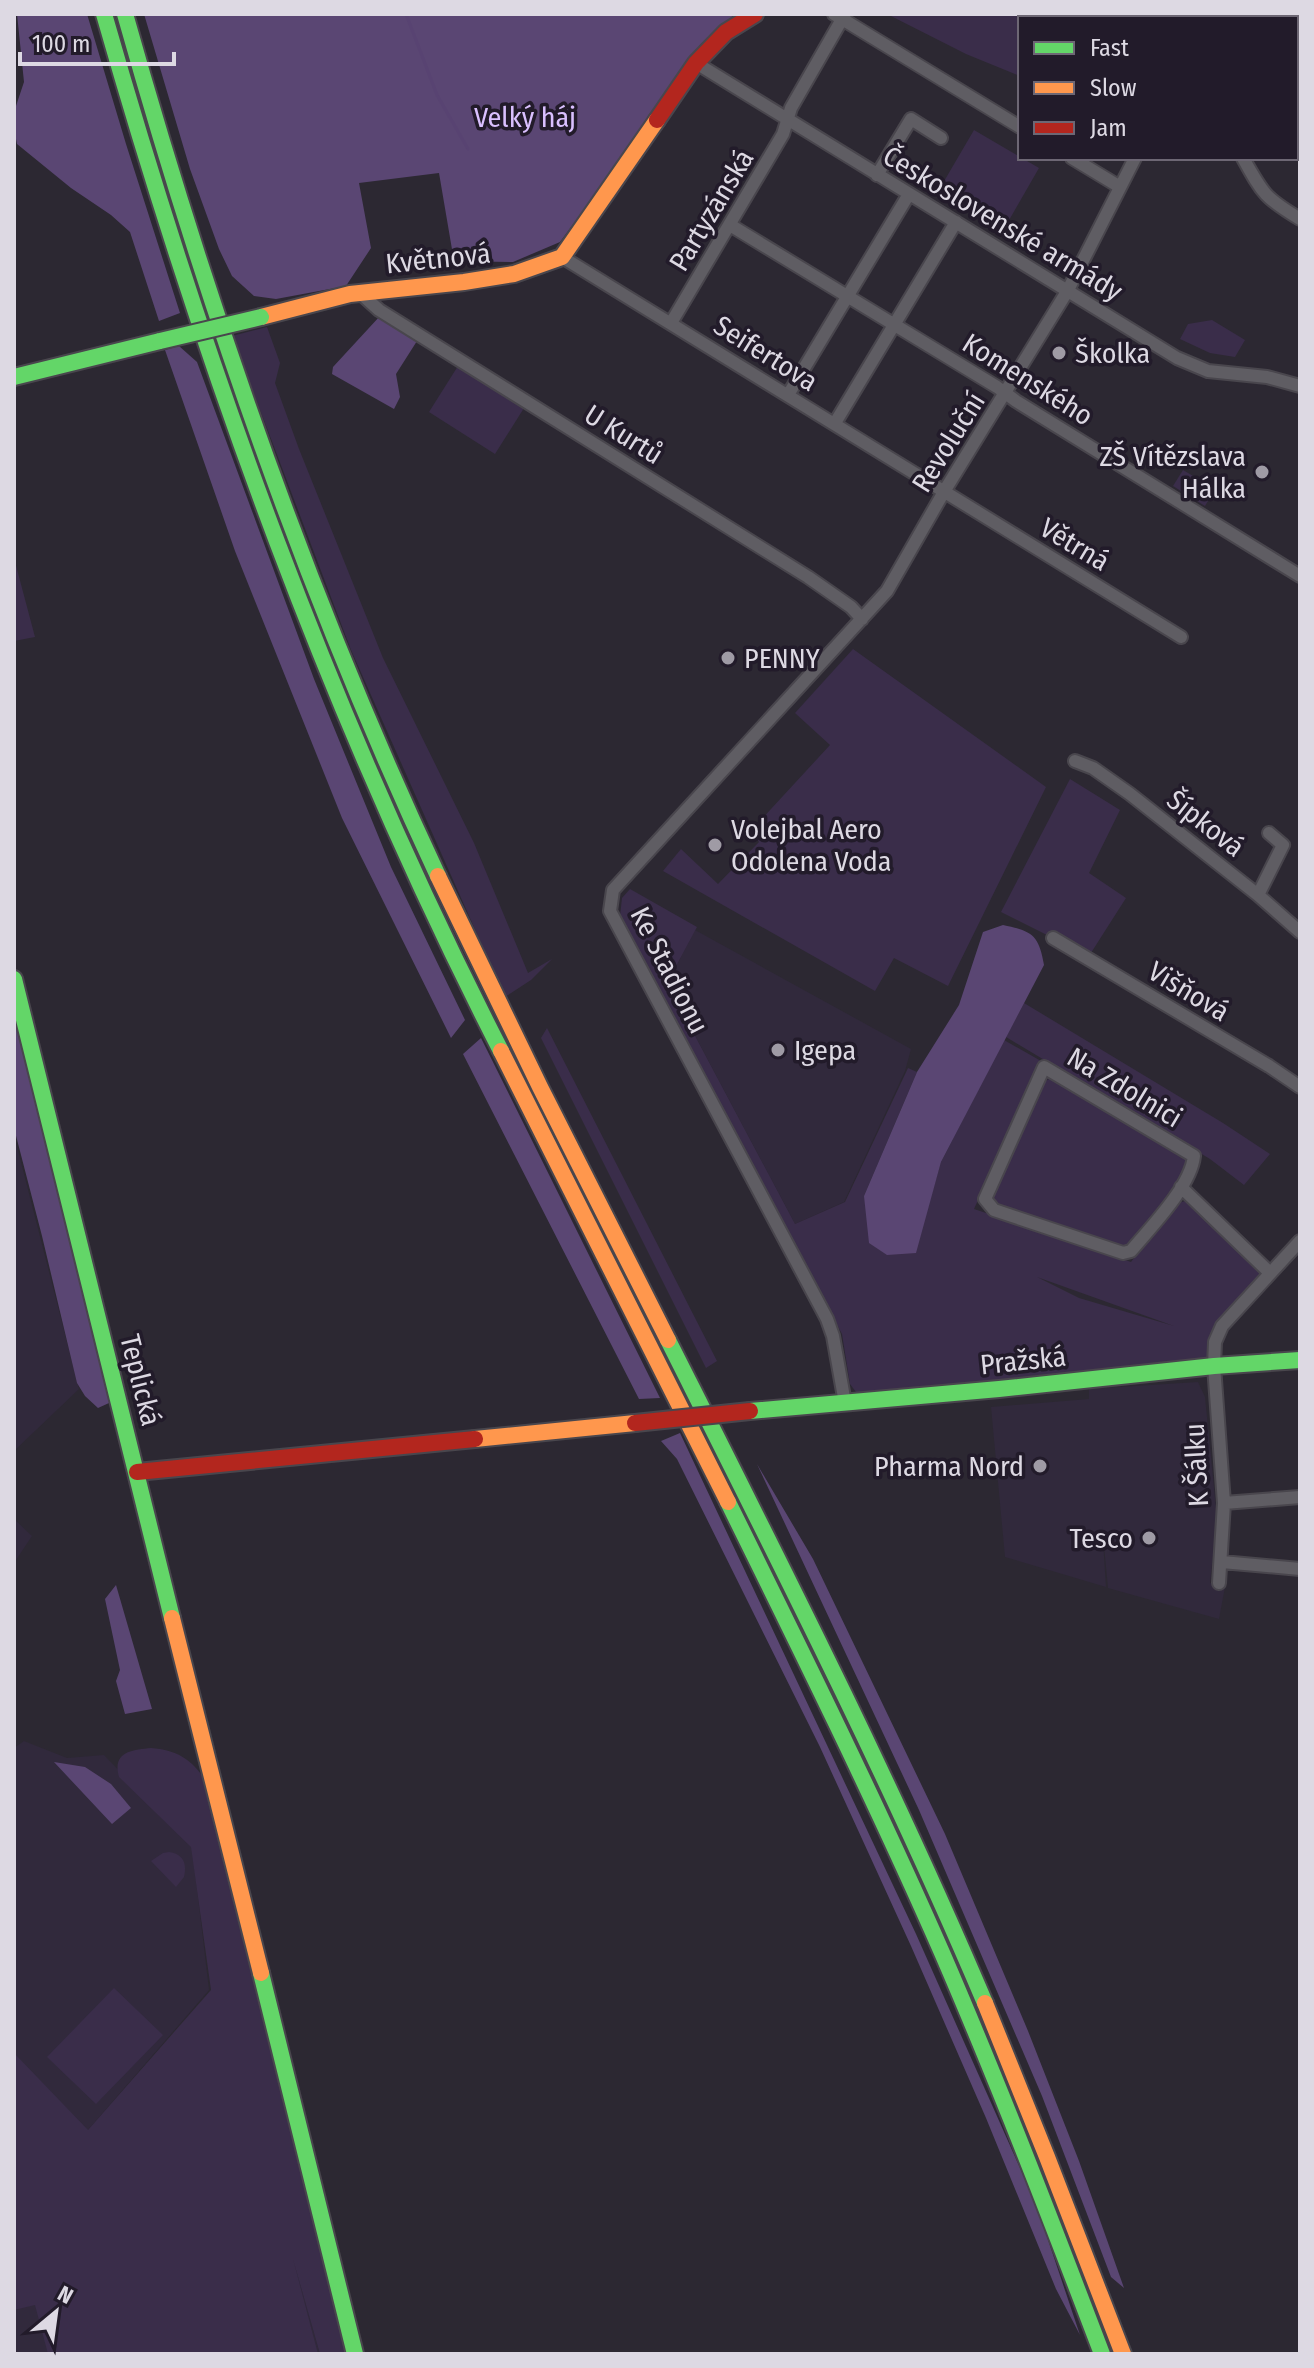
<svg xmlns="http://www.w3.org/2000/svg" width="1314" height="2368" font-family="'Fira Sans Condensed',sans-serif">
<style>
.built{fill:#31293c}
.green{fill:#3a2d4a;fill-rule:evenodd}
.forest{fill:#5a4673}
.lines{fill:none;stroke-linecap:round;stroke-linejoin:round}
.stream{stroke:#584372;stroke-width:3}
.street-casing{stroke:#49464d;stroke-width:16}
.fast-casing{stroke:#49464d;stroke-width:20}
.slow-casing{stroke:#49464d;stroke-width:20}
.jam-casing{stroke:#49464d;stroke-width:20}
.street{stroke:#5f5d63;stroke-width:12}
.fast{stroke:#63d668;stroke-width:16}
.slow{stroke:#ff974d;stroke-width:16}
.jam{stroke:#b3261e;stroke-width:16}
.fast-bridge-casing{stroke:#49464d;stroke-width:20;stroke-linecap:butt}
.jam-bridge-casing{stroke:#49464d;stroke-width:20;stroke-linecap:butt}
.fast-bridge{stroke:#63d668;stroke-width:16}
.jam-bridge{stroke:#b3261e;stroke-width:16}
.poi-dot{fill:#9f9ba5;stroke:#221b2a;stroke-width:3}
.labels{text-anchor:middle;stroke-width:7;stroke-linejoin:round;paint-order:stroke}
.park-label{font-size:28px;fill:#dac0ff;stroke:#221b2a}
.street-label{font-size:28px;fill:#ddd9e3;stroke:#221b2a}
.poi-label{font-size:28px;fill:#ddd9e3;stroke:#221b2a;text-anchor:start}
</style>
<rect width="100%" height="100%" fill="#2c2832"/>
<path class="built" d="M 695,930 L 911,1049 L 905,1071 L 844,1202 L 795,1224 L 667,983 Z
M 14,1135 L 79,1389 L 14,1451 Z
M 1198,1382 L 1205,1397 L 1217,1518 L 1210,1583 L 1225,1587 L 1219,1619 L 1108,1588 L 1102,1525 L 1106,1587 L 1005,1557 L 991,1407 L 1089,1399 L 1089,1389 Z
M 14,1519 L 32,1536 L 14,1563 Z
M 24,1741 L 67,1758 L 104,1755 L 192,1846 L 209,1990 L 88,2130 L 92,2172 L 275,2193 L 320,2354 L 14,2354 L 14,1748 Z"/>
<path class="green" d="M 887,14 L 1172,14 L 1172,18 L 1020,18 L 1020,76 L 966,54 Z
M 974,130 L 1039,168 L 1004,229 L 959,202 L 963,195 L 943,183 Z
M 1212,320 L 1245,340 L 1235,357 L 1210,353 L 1180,339 L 1188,324 Z
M 267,327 L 280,363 L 275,383 L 299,449 L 383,658 L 474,843 L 528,973 L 552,959 L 531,980 L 505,997 L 351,650 L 232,336 Z
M 458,366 L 524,408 L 495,454 L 429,412 Z
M 1183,470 L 1215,489 L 1205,506 L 1173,486 Z
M 14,558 L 35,637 L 14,641 Z
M 853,649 L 1046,787 L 948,986 L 894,958 L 875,991 L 663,871 L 681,849 L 718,884 L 759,842 L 757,839 L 767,828 L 760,821 L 830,745 L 795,713 Z
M 1070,779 L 1120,810 L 1089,873 L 1126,898 L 1089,956 L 1001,912 Z
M 630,889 L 697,927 L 667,983 L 795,1224 L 845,1202 L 908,1068 L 917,1072 L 864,1196 L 915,1252 L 941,1162 L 1004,1040 L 1041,1061 L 974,1209 L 1131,1262 L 1176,1203 L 1186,1201 L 1189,1202 L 1262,1272 L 1239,1297 L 1210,1337 L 1212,1338 L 1206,1363 L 859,1396 L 850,1384 L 842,1334 L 620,916 L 622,898 ZM 1037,1277 L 1174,1326 L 1079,1298 Z
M 1024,1003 L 1223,1123 L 1270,1154 L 1244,1185 L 1210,1159 L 1006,1037 Z
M 547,1028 L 717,1361 L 706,1368 L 541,1038 Z
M 1049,1079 L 1052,1079 L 1187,1159 L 1188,1170 L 1131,1244 L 1125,1247 L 998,1205 L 993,1196 L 1043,1083 Z
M 151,1748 C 176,1750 193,1759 206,1782 L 300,2158 L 346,2354 L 320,2354 L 293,2259 L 318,2354 L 48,2354 L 35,2305 L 14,2310 L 14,2053 L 88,2130 L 211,1990 L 191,1847 L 119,1777 C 112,1752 131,1750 151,1748 Z
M 169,1852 C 184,1854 187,1864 184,1877 L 176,1887 L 151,1861 L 163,1853 Z
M 114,1988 L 163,2035 L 96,2104 L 47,2057 Z"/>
<path class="forest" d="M 17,14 L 87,14 L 126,144 L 180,313 L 159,321 L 130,232 L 111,215 L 71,188 L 17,144 L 14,129 L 14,112 L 24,82 Z
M 144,14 L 735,14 L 700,45 L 622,158 L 560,242 L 513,262 L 454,261 L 439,173 L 359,183 L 371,248 L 346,286 L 276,299 L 254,296 L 232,276 L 219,249 L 190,169 Z
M 380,316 L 417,341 L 396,374 L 400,397 L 394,409 L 332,374 L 333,367 Z
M 179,346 L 197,362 L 314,679 L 391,867 L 465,1020 L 451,1038 L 342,818 L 235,551 L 165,350 Z
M 1003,925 C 1032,931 1039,935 1044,965 L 941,1162 L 916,1253 L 887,1255 L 869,1243 L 864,1196 L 917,1072 L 959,1005 L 983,932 Z
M 14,1005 L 110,1390 L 109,1403 L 98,1408 L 85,1396 L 77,1383 L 42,1236 L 14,1128 Z
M 481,1038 L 660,1398 L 639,1399 L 463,1054 Z
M 680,1433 L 916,1934 L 1036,2204 L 1080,2335 L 1056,2289 L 986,2118 L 911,1946 L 820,1747 L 677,1459 L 661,1441 Z
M 757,1464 L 813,1559 L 945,1834 L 1028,2031 L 1079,2161 L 1124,2288 L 1111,2277 L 1042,2096 L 919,1810 Z
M 116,1585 L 152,1709 L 125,1714 L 116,1681 L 120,1670 L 105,1599 Z
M 54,1762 L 85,1767 L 111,1784 L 131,1808 L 112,1824 Z"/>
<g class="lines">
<path class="stream" d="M 406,14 L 437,95 L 468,149"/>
<defs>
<path id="street" d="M 834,14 L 1020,127
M 1181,14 L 1181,18
M 696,63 L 1177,358 L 1208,371 L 1267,377 L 1300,386
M 1296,70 L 1300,64
M 1072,158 L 1120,187
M 1243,158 C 1263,194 1265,198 1300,219
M 877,175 L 911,119 L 941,138
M 730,225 L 997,387 L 1016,401 L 1300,576
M 562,257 L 1181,637
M 359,292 L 379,310 L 808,577 L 851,607 L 862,619
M 671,323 L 783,134 L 791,108 L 845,14
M 788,395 L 909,194
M 835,423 L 956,222
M 1075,761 L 1093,768 L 1130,794 L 1258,895 L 1300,932
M 1258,895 L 1283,845 L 1269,833
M 1053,938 L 1269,1066 L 1300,1087
M 1044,1067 L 1194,1156 C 1191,1186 1151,1227 1131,1251 L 1123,1253 L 994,1210 L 985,1199 Z
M 1181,1187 L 1270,1273
M 845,1403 L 833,1336 L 827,1319 L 610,911 L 613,890 L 887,591 L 945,490 L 1068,290 L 1135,158
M 1224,1503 L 1300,1497
M 1222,1562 L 1300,1569
M 1219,1583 L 1224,1503 L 1214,1366 L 1215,1342 L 1222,1326 L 1300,1241"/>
<path id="fast" d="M 104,14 C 206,371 332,721 501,1051
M 125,14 C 208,309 308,599 438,876
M 14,377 L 160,341
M 14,979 L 172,1618
M 668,1340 C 778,1559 889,1777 985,2003
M 750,1411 L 999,1389 L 1214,1366 L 1300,1360
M 728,1502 C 802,1652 876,1802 943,1955 C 1000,2087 1051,2220 1102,2354
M 261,1973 L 355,2354"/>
<path id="slow" d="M 261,317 L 350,294 L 464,282 L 514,274 L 562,257 L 657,120
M 438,876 L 540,1087 L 668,1340
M 501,1051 L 728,1502
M 475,1439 L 635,1423
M 172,1618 L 261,1973
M 985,2003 L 1047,2157 L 1123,2354"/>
<path id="jam" d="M 657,120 L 696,63 L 726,32 L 755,14
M 137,1472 L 475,1439"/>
</defs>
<use href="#street" class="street-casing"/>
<use href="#fast" class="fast-casing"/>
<use href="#slow" class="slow-casing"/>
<use href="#jam" class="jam-casing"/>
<use href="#street" class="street"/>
<use href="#fast" class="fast"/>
<use href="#slow" class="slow"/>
<use href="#jam" class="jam"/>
<defs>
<path id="fast-bridge" d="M 160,341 L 261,317"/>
<path id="jam-bridge" d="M 635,1423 L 750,1411"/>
</defs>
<use href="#fast-bridge" class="fast-bridge-casing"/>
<use href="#jam-bridge" class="jam-bridge-casing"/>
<use href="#fast-bridge" class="fast-bridge"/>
<use href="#jam-bridge" class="jam-bridge"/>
</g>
<g class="poi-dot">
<circle cx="1059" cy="353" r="8"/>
<circle cx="1262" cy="472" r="8"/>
<circle cx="728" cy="658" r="8"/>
<circle cx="715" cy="845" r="8"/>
<circle cx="778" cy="1050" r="8"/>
<circle cx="1040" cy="1466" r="8"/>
<circle cx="1149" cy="1538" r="8"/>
</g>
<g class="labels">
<g class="park-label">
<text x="525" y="127">Velký háj</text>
</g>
<g class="street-label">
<text transform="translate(711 210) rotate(-59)" y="10">Partyzánská</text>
<text transform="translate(1003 223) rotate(31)" y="10">Československé armády</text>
<text transform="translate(438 258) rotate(-6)" y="10">Květnová</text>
<text transform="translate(766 353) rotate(32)" y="10">Seifertova</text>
<text transform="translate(1028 379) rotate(32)" y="10">Komenského</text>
<text transform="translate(624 434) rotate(32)" y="10">U Kurtů</text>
<text transform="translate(948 442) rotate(-58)" y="10">Revoluční</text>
<text transform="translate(1075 544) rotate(31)" y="10">Větrná</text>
<text transform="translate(1206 823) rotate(38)" y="10">Šípková</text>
<text transform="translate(670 970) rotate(63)" y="10">Ke Stadionu</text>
<text transform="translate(1189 991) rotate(31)" y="10">Višňová</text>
<text transform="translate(1125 1087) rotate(31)" y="10">Na Zdolnici</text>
<text transform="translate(1023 1360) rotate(-6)" y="10">Pražská</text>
<text transform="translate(141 1380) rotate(76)" y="10">Teplická</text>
<text transform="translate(1196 1465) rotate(-93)" y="10">K Šálku</text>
</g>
<g class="poi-label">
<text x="1075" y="363">Školka</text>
<text x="1246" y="466" text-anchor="end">ZŠ Vítězslava<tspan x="1246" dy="32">Hálka</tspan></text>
<text x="744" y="668">PENNY</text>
<text x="731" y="839">Volejbal Aero<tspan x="731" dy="32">Odolena Voda</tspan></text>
<text x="794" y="1060">Igepa</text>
<text x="1024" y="1476" text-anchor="end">Pharma Nord</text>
<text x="1133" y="1548" text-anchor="end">Tesco</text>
</g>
</g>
<rect width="1314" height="2368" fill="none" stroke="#ddd9e3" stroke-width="32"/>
<rect x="1018" y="16" width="280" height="144" fill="#221b2a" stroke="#6d6774" stroke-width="2"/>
<rect x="1034" y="42" width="40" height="12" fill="#63d668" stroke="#6d6774" stroke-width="2"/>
<text x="1090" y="56" font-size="24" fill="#ddd9e3">Fast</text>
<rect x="1034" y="82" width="40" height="12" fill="#ff974d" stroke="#6d6774" stroke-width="2"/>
<text x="1090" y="96" font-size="24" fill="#ddd9e3">Slow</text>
<rect x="1034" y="122" width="40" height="12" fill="#b3261e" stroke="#6d6774" stroke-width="2"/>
<text x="1090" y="136" font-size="24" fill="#ddd9e3">Jam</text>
<g transform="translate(56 2312) rotate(29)" stroke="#221b2a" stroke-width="6" paint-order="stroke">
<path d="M0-6L14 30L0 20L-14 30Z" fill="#ddd9e3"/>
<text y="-12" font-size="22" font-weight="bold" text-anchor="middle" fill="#ddd9e3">N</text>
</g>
<path d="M20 52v12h154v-12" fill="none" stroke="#ddd9e3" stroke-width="4"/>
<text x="32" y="52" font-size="24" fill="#ddd9e3" stroke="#221b2a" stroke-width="6" paint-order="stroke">100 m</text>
</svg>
